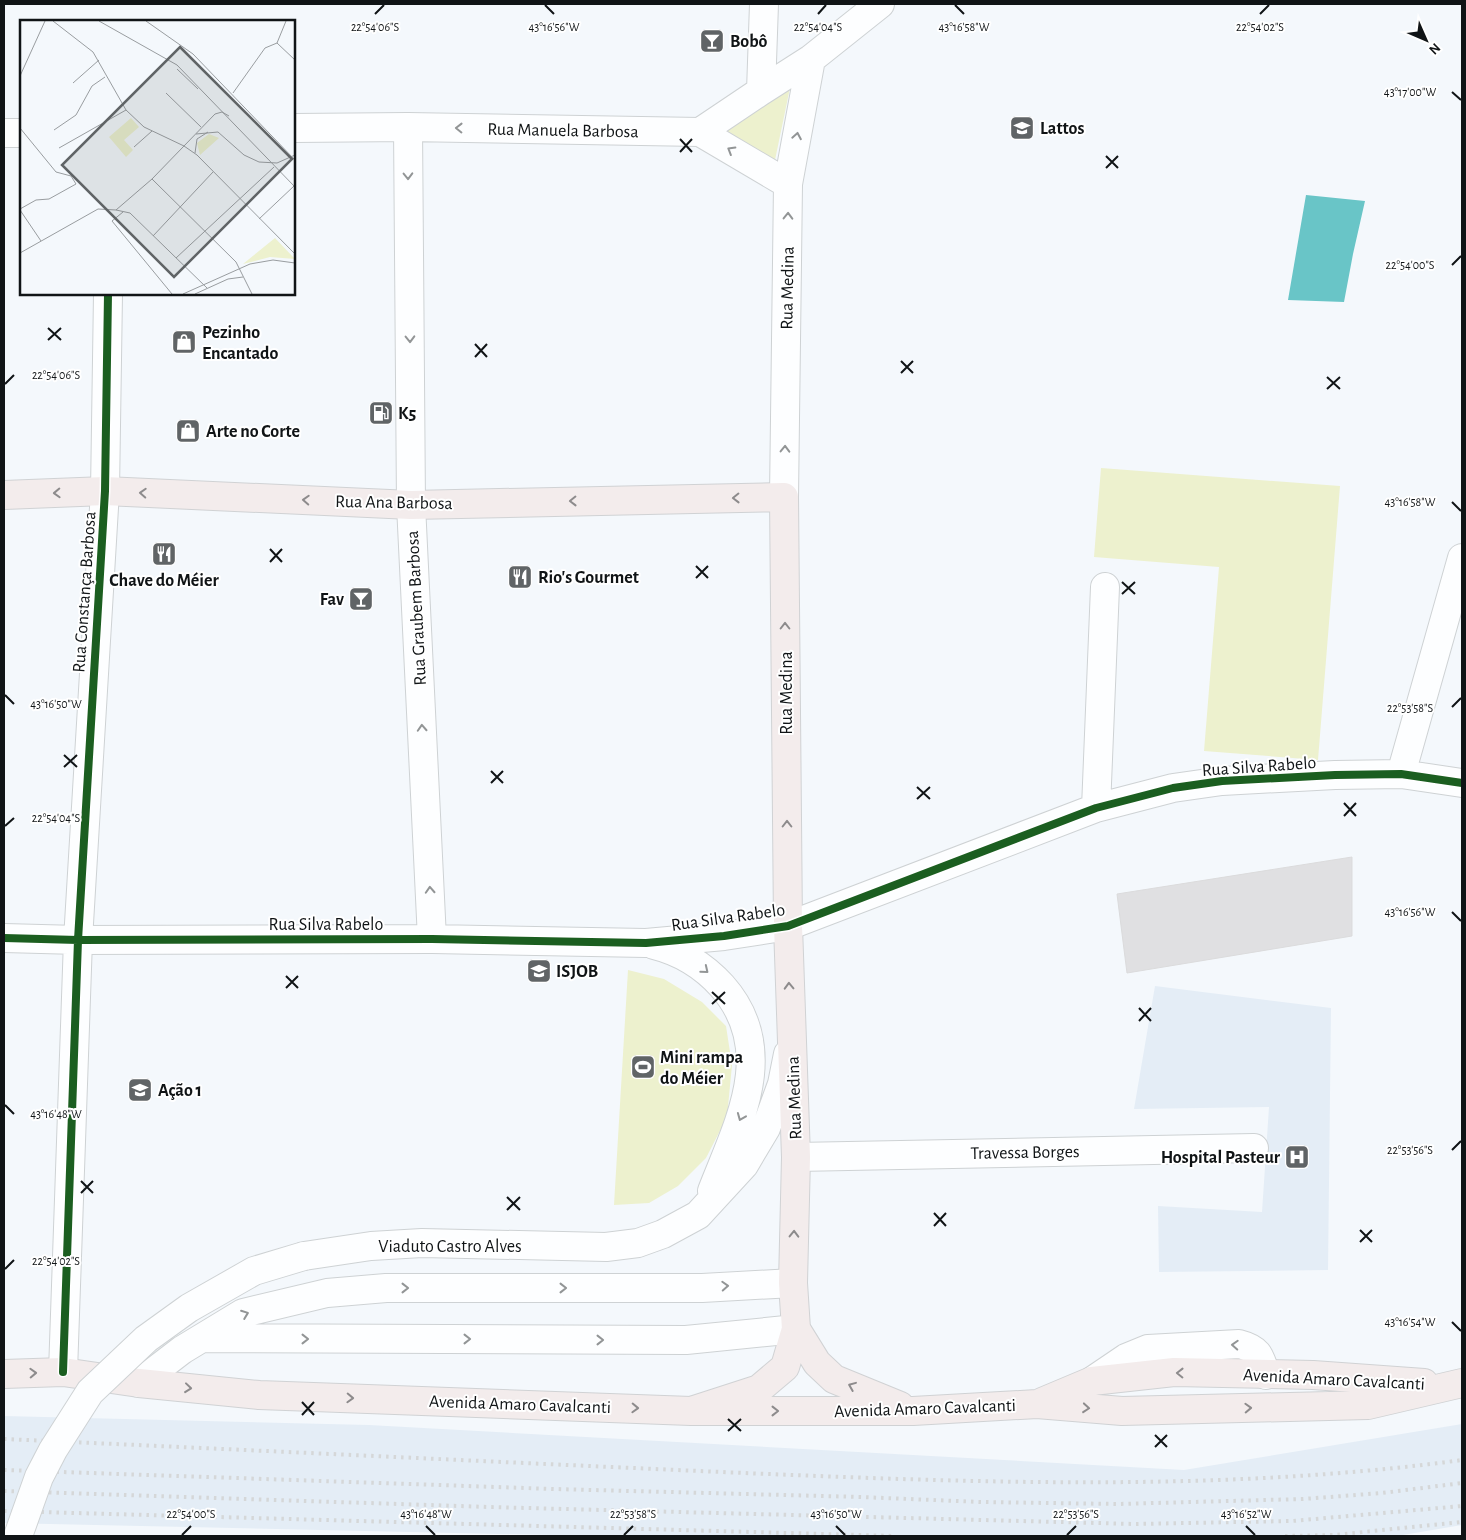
<svg xmlns="http://www.w3.org/2000/svg" width="1466" height="1540" font-family="'Alegreya Sans',sans-serif">
<style>
.built{fill:#e4edf6}
.green{fill:#edf1ce}
.water{fill:#69c5c7}
.building{fill:#e0e0e2;stroke:#dbdbdc}
.lines{fill:none;stroke-linecap:round;stroke-linejoin:round}
.minor-casing{stroke:#ced2d4;stroke-width:30}
.major-casing{stroke:#d0d2d4;stroke-width:30}
.minor{stroke:#fdfeff;stroke-width:28}
.major{stroke:#f3ecec;stroke-width:28}
.rail{stroke:#d5d7d8;stroke-width:4;stroke-dasharray:2.5 5;stroke-linecap:butt}
.minor-bridge-casing{stroke:#ced2d4;stroke-width:30;stroke-linecap:butt}
.minor-bridge{stroke:#fdfeff;stroke-width:28}
.cycleway-casing{stroke:#fff;stroke-width:11}
.cycleway{stroke:#1b5e20;stroke-width:8}
.oneway{stroke:#929596}
.oneway2{stroke:#8d8b8c}
.ticks{fill:none;stroke:#101416;stroke-width:2}
.labels{text-anchor:middle;stroke-width:4;stroke-linejoin:round;paint-order:stroke}
.poi-label{font-size:18px;font-weight:bold;fill:#101416;stroke:#fff;text-anchor:start}
.street-label{font-size:18px;fill:#101416;stroke:#fff}
.inset-road{fill:none;stroke:#999da0;stroke-width:1}
.view{fill:#606466;fill-opacity:0.15;stroke:#606466;stroke-width:2.5}
.inset-edge{fill:none;stroke:#101416;stroke-width:2.5}
.ticks-label{font-size:12px;text-anchor:middle;fill:#101416;stroke:#fff;stroke-width:4;stroke-linejoin:round;paint-order:stroke}
</style>
<rect width="100%" height="100%" fill="#f4f8fc"/>
<path class="built" d="M 1155,986 L 1331,1008 L 1328,1270 L 1159,1272 L 1158,1206 L 1262,1212 L 1269,1107 L 1134,1109 Z
M 4,1416 L 369,1425 L 1184,1470 L 1462,1424 L 1462,1525 L 1397,1536 L 595,1536 L 4,1523 Z"/>
<path class="green" d="M 791,83 L 775,160 L 725,131 Z
M 1101,468 L 1340,486 L 1318,760 L 1204,751 L 1219,567 L 1094,557 Z
M 628,970 L 664,979 L 702,1002 L 726,1026 L 732,1065 L 727,1117 L 706,1158 L 678,1186 L 649,1203 L 614,1205 Z"/>
<path class="water" d="M 1306,195 L 1365,201 L 1353,254 L 1344,302 L 1288,300 Z"/>
<path class="building" d="M 1352,857 L 1352,936 L 1127,973 L 1117,894 Z"/>
<g class="lines">
<defs>
<path id="minor" d="M 761,91 L 764,4
M 408,127 L 411,505 L 432,939
M 294,128 L 408,127 L 700,132 L 761,91 L 811,59 L 880,4
M 700,132 L 788,184
M 4,133 L 21,133
M 784,497 L 788,184 L 811,59
M 1401,774 L 1462,558
M 1096,808 L 1105,587
M 4,938 L 78,940 L 432,939 L 646,943 L 724,936 L 788,926 L 1096,808 L 1173,788 L 1222,781 L 1335,775 L 1401,774 L 1462,783
M 654,945 C 682,952 703,965 722,986 C 779,1050 738,1124 712,1191
M 796,1157 L 1254,1148
M 304,1256 L 371,1246 L 422,1243 L 606,1247 L 638,1243 L 663,1234 L 698,1215 L 744,1165 L 766,1128 L 782,1084 L 788,1054
M 203,1338 L 686,1340 L 796,1329
M 63,1372 L 78,940 L 105,491 L 108,294
M 1092,1381 L 1126,1358 L 1148,1349 L 1239,1344 C 1259,1349 1260,1356 1266,1375
M 139,1383 L 182,1350 L 243,1313 L 327,1293 L 386,1288 L 702,1288 L 793,1283"/>
<path id="major" d="M 4,495 L 105,491 L 411,505 L 784,497 L 788,926 L 796,1157 L 793,1283 L 796,1329 L 785,1367 L 759,1389 L 691,1411
M 796,1329 L 817,1363 L 834,1379 L 900,1406
M 4,1374 L 63,1372 L 139,1383 L 259,1395 L 691,1411 L 913,1411 L 1037,1404 L 1122,1411 L 1368,1405 L 1462,1383
M 1042,1402 L 1092,1381 L 1174,1372 L 1313,1375 L 1424,1383"/>
</defs>
<use href="#minor" class="minor-casing"/>
<use href="#major" class="major-casing"/>
<use href="#minor" class="minor"/>
<use href="#major" class="major"/>
<path class="rail" d="M 4,1439 C 251,1450 497,1462 744,1473 C 984,1483 1224,1492 1462,1460
M 4,1470 L 554,1489 L 861,1497 L 981,1502 L 1118,1504 L 1303,1499 L 1382,1493 L 1462,1483
M 4,1491 L 489,1507 L 1135,1524 L 1292,1521 L 1462,1506
M 4,1511 L 895,1536
M 1285,1536 L 1334,1535 L 1462,1522"/>
<defs>
<path id="minor-bridge" d="M 18,1536 L 39,1477 L 53,1450 L 90,1392 L 146,1339 L 189,1308 L 254,1271 L 304,1256"/>
</defs>
<use href="#minor-bridge" class="minor-bridge-casing"/>
<use href="#minor-bridge" class="minor-bridge"/>
<defs>
<path id="cycleway" d="M 4,938 L 78,940 L 432,939 L 646,943 L 724,936 L 788,926 L 1096,808 L 1173,788 L 1222,781 L 1335,775 L 1401,774 L 1462,783
M 63,1372 L 78,940 L 105,491 L 108,294"/>
</defs>
<use href="#cycleway" class="cycleway-casing"/>
<use href="#cycleway" class="cycleway"/>
</g>
<defs><path id="oneway-chevron" d="M-2-3.5L2.5 0L-2 3.5" fill="none" stroke-width="1.6" stroke-linecap="round" stroke-linejoin="round" transform="scale(1.25)"/></defs>
<g class="oneway">
<use href="#oneway-chevron" transform="translate(459 128) rotate(-179)"/>
<use href="#oneway-chevron" transform="translate(797 136) rotate(-80)"/>
<use href="#oneway-chevron" transform="translate(731 150) rotate(-149)"/>
<use href="#oneway-chevron" transform="translate(408 176) rotate(89)"/>
<use href="#oneway-chevron" transform="translate(788 216) rotate(-89)"/>
<use href="#oneway-chevron" transform="translate(410 339) rotate(89)"/>
<use href="#oneway-chevron" transform="translate(785 449) rotate(-89)"/>
<use href="#oneway-chevron" transform="translate(422 728) rotate(-93)"/>
<use href="#oneway-chevron" transform="translate(430 890) rotate(-93)"/>
<use href="#oneway-chevron" transform="translate(705 970) rotate(39)"/>
<use href="#oneway-chevron" transform="translate(741 1117) rotate(112)"/>
<use href="#oneway-chevron" transform="translate(725 1286) rotate(-3)"/>
<use href="#oneway-chevron" transform="translate(405 1288)"/>
<use href="#oneway-chevron" transform="translate(563 1288)"/>
<use href="#oneway-chevron" transform="translate(245 1314) rotate(-21)"/>
<use href="#oneway-chevron" transform="translate(305 1339)"/>
<use href="#oneway-chevron" transform="translate(467 1339)"/>
<use href="#oneway-chevron" transform="translate(600 1340)"/>
<use href="#oneway-chevron" transform="translate(1235 1345) rotate(-177)"/>
</g>
<g class="oneway2">
<use href="#oneway-chevron" transform="translate(57 493) rotate(178)"/>
<use href="#oneway-chevron" transform="translate(143 493) rotate(-177)"/>
<use href="#oneway-chevron" transform="translate(736 498) rotate(179)"/>
<use href="#oneway-chevron" transform="translate(306 500) rotate(-177)"/>
<use href="#oneway-chevron" transform="translate(573 501) rotate(179)"/>
<use href="#oneway-chevron" transform="translate(785 626) rotate(-90)"/>
<use href="#oneway-chevron" transform="translate(787 824) rotate(-90)"/>
<use href="#oneway-chevron" transform="translate(789 986) rotate(-92)"/>
<use href="#oneway-chevron" transform="translate(794 1234) rotate(-89)"/>
<use href="#oneway-chevron" transform="translate(33 1373) rotate(-2)"/>
<use href="#oneway-chevron" transform="translate(1180 1373) rotate(-179)"/>
<use href="#oneway-chevron" transform="translate(852 1386) rotate(-158)"/>
<use href="#oneway-chevron" transform="translate(188 1388) rotate(6)"/>
<use href="#oneway-chevron" transform="translate(350 1398) rotate(2)"/>
<use href="#oneway-chevron" transform="translate(635 1408) rotate(2)"/>
<use href="#oneway-chevron" transform="translate(1086 1408) rotate(5)"/>
<use href="#oneway-chevron" transform="translate(1248 1408) rotate(-2)"/>
<use href="#oneway-chevron" transform="translate(775 1411)"/>
</g>
<path class="ticks" d="M 545,5 L 554,14M 955,5 L 964,14M 375,14 L 384,5M 818,14 L 826,5M 1260,14 L 1269,5M 1452,92 L 1461,100M 680,139 L 692,152M 680,152 L 692,139M 1106,156 L 1118,168M 1106,168 L 1118,156M 1452,265 L 1461,256M 48,328 L 61,340M 48,340 L 61,328M 475,344 L 487,357M 475,357 L 487,344M 901,361 L 913,373M 901,373 L 913,361M 1327,377 L 1340,389M 5,384 L 14,375M 1327,389 L 1340,377M 1452,502 L 1461,511M 270,549 L 282,562M 270,562 L 282,549M 696,566 L 708,578M 696,578 L 708,566M 1122,582 L 1135,594M 1122,594 L 1135,582M 5,695 L 14,704M 1452,707 L 1461,698M 64,755 L 77,767M 64,767 L 77,755M 491,771 L 503,783M 491,783 L 503,771M 917,787 L 930,799M 917,799 L 930,787M 1344,803 L 1356,816M 1344,816 L 1356,803M 5,826 L 14,818M 1452,912 L 1461,921M 286,976 L 298,988M 286,988 L 298,976M 712,992 L 725,1004M 712,1004 L 725,992M 1139,1008 L 1151,1021M 1139,1021 L 1151,1008M 5,1105 L 14,1114M 1452,1150 L 1461,1141M 81,1181 L 93,1193M 81,1193 L 93,1181M 507,1197 L 520,1210M 507,1210 L 520,1197M 934,1213 L 946,1226M 934,1226 L 946,1213M 1360,1230 L 1372,1242M 1360,1242 L 1372,1230M 5,1269 L 14,1260M 1452,1322 L 1461,1331M 302,1402 L 314,1415M 302,1415 L 314,1402M 728,1419 L 741,1431M 728,1431 L 741,1419M 1155,1435 L 1167,1447M 1155,1447 L 1167,1435M 426,1526 L 435,1535M 836,1526 L 845,1535M 1246,1526 L 1255,1535M 182,1535 L 191,1526M 624,1535 L 633,1526M 1067,1535 L 1076,1526"/>
<defs>
<symbol id="bar-square" viewBox="-11 -11 22 22"><rect x="-9" y="-9" width="18" height="18" rx="4" fill="#606466" stroke="#fff"/><path d="M-6-5H6L.8 .8V4.5H3.5V6h-7V4.5H-.8V.8Z" fill="#fff"/></symbol>
<symbol id="school-square" viewBox="-11 -11 22 22"><rect x="-9" y="-9" width="18" height="18" rx="4" fill="#606466" stroke="#fff"/><path d="M0-5L7-2L0 1L-7-2ZM-4 1L0 2.5L4 1V4Q0 6-4 4Z" fill="#fff"/></symbol>
<symbol id="shop-square" viewBox="-11 -11 22 22"><rect x="-9" y="-9" width="18" height="18" rx="4" fill="#606466" stroke="#fff"/><path d="M-5-2.5h2.3a2.7 3.5 0 0 1 5.4 0H5L5.5 6h-11ZM-1.5-2.5h3a1.5 2.3 0 0 0-3 0Z" fill="#fff"/></symbol>
<symbol id="fuel-square" viewBox="-11 -11 22 22"><rect x="-9" y="-9" width="18" height="18" rx="4" fill="#606466" stroke="#fff"/><path d="M-5.5-6h7V0h2V4h1.3V-2.5L3-4.5l.8-.8L6-3V5H2.5V1h-1V6h-7ZM-4.2-4.7v3.2H.2V-4.7Z" fill="#fff"/></symbol>
<symbol id="restaurant-square" viewBox="-11 -11 22 22"><rect x="-9" y="-9" width="18" height="18" rx="4" fill="#606466" stroke="#fff"/><path d="M-5-6h1v4h1v-4h1v4h1v-4h1v5L-1.5 .5V6h-2V.5L-5-1ZM5-6V6H3V1.5H1.5Q1.5-4 5-6Z" fill="#fff"/></symbol>
<symbol id="stadium-square" viewBox="-11 -11 22 22"><rect x="-9" y="-9" width="18" height="18" rx="4" fill="#606466" stroke="#fff"/><path d="M0-5a6.5 5 0 1 0 0 10a6.5 5 0 1 0 0-10ZM-3.5-1.8h7v3.6h-7Z" fill="#fff"/></symbol>
<symbol id="hospital-square" viewBox="-11 -11 22 22"><rect x="-9" y="-9" width="18" height="18" rx="4" fill="#606466" stroke="#fff"/><path d="M-5-5h3v3.5h4V-5h3V5h-3V1.5h-4V5h-3Z" fill="#fff"/></symbol>
</defs>
<g fill-rule="evenodd">
<use href="#bar-square" x="698" y="27" width="28" height="28"/>
<use href="#school-square" x="1008" y="114" width="28" height="28"/>
<use href="#shop-square" x="170" y="328" width="28" height="28"/>
<use href="#fuel-square" x="367" y="399" width="28" height="28"/>
<use href="#shop-square" x="174" y="417" width="28" height="28"/>
<use href="#restaurant-square" x="150" y="540" width="28" height="28"/>
<use href="#restaurant-square" x="506" y="563" width="28" height="28"/>
<use href="#bar-square" x="347" y="585" width="28" height="28"/>
<use href="#school-square" x="525" y="957" width="28" height="28"/>
<use href="#stadium-square" x="629" y="1053" width="28" height="28"/>
<use href="#school-square" x="126" y="1076" width="28" height="28"/>
<use href="#hospital-square" x="1283" y="1143" width="28" height="28"/>
</g>
<g class="labels">
<g class="poi-label">
<text x="730" y="47">Bobô</text>
<text x="1040" y="134">Lattos</text>
<text x="202" y="338">Pezinho<tspan x="202" dy="21">Encantado</tspan></text>
<text x="398" y="419">K5</text>
<text x="206" y="437">Arte no Corte</text>
<text x="538" y="583">Rio's Gourmet</text>
<text x="164" y="586" text-anchor="middle">Chave do Méier</text>
<text x="344" y="605" text-anchor="end">Fav</text>
<text x="556" y="977">ISJOB</text>
<text x="660" y="1063">Mini rampa<tspan x="660" dy="21">do Méier</tspan></text>
<text x="158" y="1096">Ação 1</text>
<text x="1280" y="1163" text-anchor="end">Hospital Pasteur</text>
</g>
<g class="street-label">
<text transform="translate(563 130) rotate(1)" y="6">Rua Manuela Barbosa</text>
<text transform="translate(787 288) rotate(-89)" y="6">Rua Medina</text>
<text transform="translate(394 502) rotate(1)" y="6">Rua Ana Barbosa</text>
<text transform="translate(84 592) rotate(-86)" y="6">Rua Constança Barbosa</text>
<text transform="translate(416 608) rotate(-93)" y="6">Rua Graubem Barbosa</text>
<text transform="translate(786 693) rotate(-90)" y="6">Rua Medina</text>
<text transform="translate(1259 766) rotate(-4)" y="6">Rua Silva Rabelo</text>
<text transform="translate(728 917) rotate(-8)" y="6">Rua Silva Rabelo</text>
<text x="326" y="930">Rua Silva Rabelo</text>
<text transform="translate(794 1098) rotate(-92)" y="6">Rua Medina</text>
<text transform="translate(1025 1152) rotate(-1)" y="6">Travessa Borges</text>
<text x="450" y="1252">Viaduto Castro Alves</text>
<text transform="translate(1334 1379) rotate(3)" y="6">Avenida Amaro Cavalcanti</text>
<text transform="translate(520 1404) rotate(2)" y="6">Avenida Amaro Cavalcanti</text>
<text transform="translate(925 1408) rotate(-2)" y="6">Avenida Amaro Cavalcanti</text>
</g>
</g>
<g transform="translate(20 20)">
<rect width="275" height="275" fill="#f4f8fc"/>
<path d="M 111,98 L 119,107 L 104,120 L 113,130 L 106,137 L 89,117 ZM 189,114 L 199,118 L 180,135 L 177,123 ZM 255,218 L 275,239 L 250,237 L 223,244 Z" fill="#edf1ce"/>
<path class="inset-road" d="M 33,1 L 73,32 L 106,90 L 124,107 L 164,126 L 177,135 L 275,234M 79,1 L 157,45 L 275,167M 126,1 L 173,34 L 275,140M 257,23 L 275,40M 257,23 L 266,1M 157,49 L 178,69M 0,56 L 25,1M 53,63 L 79,40M 146,73 L 181,107M 213,73 L 245,28 L 257,23M 209,96 L 202,92 L 195,94 L 132,159 L 216,242 L 232,274M 0,108 L 36,152 L 51,156 L 56,164 L 29,179 L 16,180 L 0,189M 34,110 L 56,95 L 72,66 L 85,57M 176,114 L 198,112 L 224,135 L 239,142 L 257,143 L 275,135M 114,127 L 132,111M 39,128 L 106,90M 175,133 L 177,119 L 188,112M 0,190 L 21,221M 96,190 L 132,159M 103,192 L 92,201 L 152,274M 239,199 L 274,166M 133,216 L 193,152M 0,233 L 78,189 L 96,190 L 110,193 L 187,268M 156,238 L 254,147M 163,274 L 230,244 L 253,240 L 275,243M 175,274 L 208,259 L 223,257"/>
<path class="view" d="M 160,27 L 272,139 L 154,257 L 42,145 Z"/>
<rect width="275" height="275" class="inset-edge"/>
</g>
<g class="ticks-label">
<text x="375" y="31">22°54'06"S</text>
<text x="554" y="31">43°16'56"W</text>
<text x="818" y="31">22°54'04"S</text>
<text x="964" y="31">43°16'58"W</text>
<text x="1260" y="31">22°54'02"S</text>
<text x="1410" y="96">43°17'00"W</text>
<text x="1410" y="269">22°54'00"S</text>
<text x="56" y="379">22°54'06"S</text>
<text x="1410" y="506">43°16'58"W</text>
<text x="56" y="708">43°16'50"W</text>
<text x="1410" y="712">22°53'58"S</text>
<text x="56" y="822">22°54'04"S</text>
<text x="1410" y="916">43°16'56"W</text>
<text x="56" y="1118">43°16'48"W</text>
<text x="1410" y="1154">22°53'56"S</text>
<text x="56" y="1265">22°54'02"S</text>
<text x="1410" y="1326">43°16'54"W</text>
<text x="191" y="1518">22°54'00"S</text>
<text x="426" y="1518">43°16'48"W</text>
<text x="633" y="1518">22°53'58"S</text>
<text x="836" y="1518">43°16'50"W</text>
<text x="1076" y="1518">22°53'56"S</text>
<text x="1246" y="1518">43°16'52"W</text>
</g>
<rect width="1466" height="1540" fill="none" stroke="#101416" stroke-width="10"/>
<g transform="translate(1426 40) rotate(135)" stroke="#ffffff" stroke-width="4" paint-order="stroke">
<path d="M0-4L9 19L0 12L-9 19Z" fill="#101416"/>
<text y="-8" font-size="14" font-weight="bold" text-anchor="middle" fill="#101416">N</text>
</g>
</svg>
